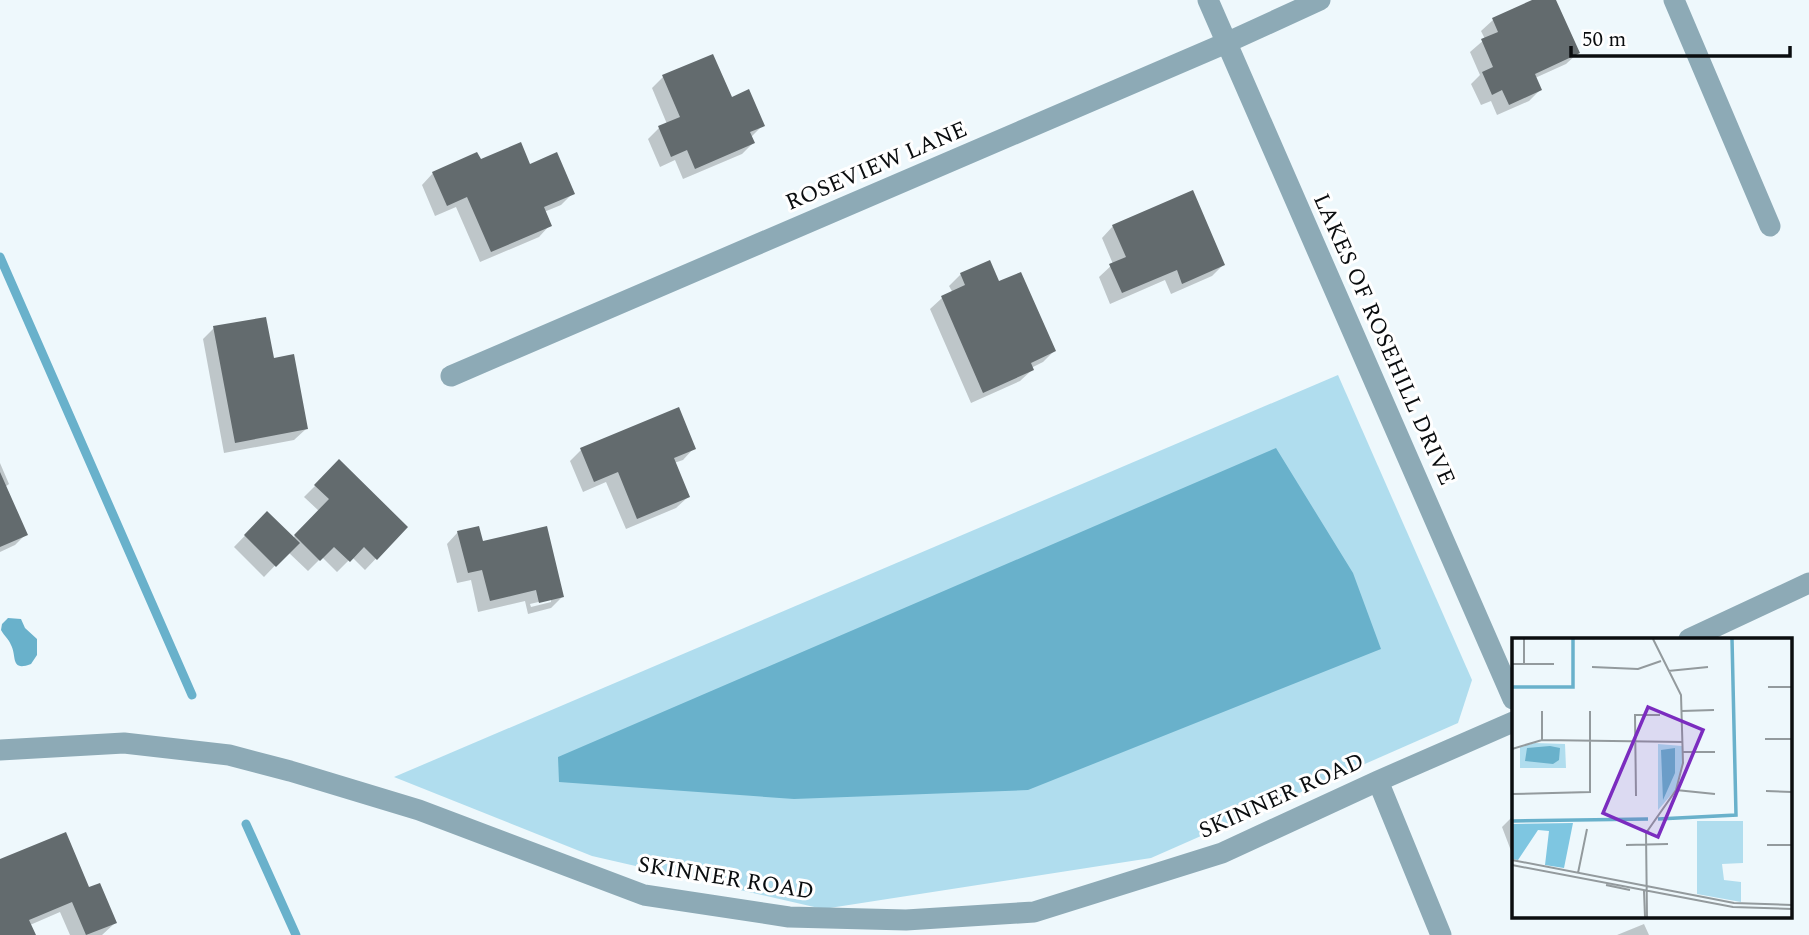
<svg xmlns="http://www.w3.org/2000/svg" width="1809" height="935" font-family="Spectral,serif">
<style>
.green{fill:#b0ddee}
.water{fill:#69b1cb}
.shadow{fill:#0003;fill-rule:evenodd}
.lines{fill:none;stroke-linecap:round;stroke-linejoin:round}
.stream{stroke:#69b1cb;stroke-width:9}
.building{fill:#636b6e}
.street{stroke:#8daab6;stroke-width:21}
.labels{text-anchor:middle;stroke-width:6;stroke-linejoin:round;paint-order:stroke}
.street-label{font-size:23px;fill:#0a0d0f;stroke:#fff}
.inset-river{fill:none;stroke:#69b1cb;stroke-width:3.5}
.inset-road{fill:none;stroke:#939a9d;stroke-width:2}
.view{fill:#7b2cbf;fill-opacity:0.15;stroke:#7b2cbf;stroke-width:3.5}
.inset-edge{fill:none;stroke:#0a0d0f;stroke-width:3.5}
</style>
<rect width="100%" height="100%" fill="#eef8fc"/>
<path class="green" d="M 1338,375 L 1472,680 L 1458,723 L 1151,858 L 823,909 L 592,856 L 394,777 Z"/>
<path class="water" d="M 1276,448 L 1353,573 L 1381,649 L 1028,790 L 794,799 L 559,782 L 558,757 Z
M 8,618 L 21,619 L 25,628 L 37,639 L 37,655 L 31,664 C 10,672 17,656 11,645 C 9,639 4,636 1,630 L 2,624 Z"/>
<path class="shadow" d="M 1536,0 L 1554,0 L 1578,53 L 1566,64 L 1535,78 L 1540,90 L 1529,101 L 1497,115 L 1491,101 L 1481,105 L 1471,84 L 1480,75 L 1470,52 L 1485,39 L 1481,31 L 1493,20 Z
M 663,77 L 731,99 L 763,125 L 751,137 L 753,143 L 742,154 L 683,179 L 675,160 L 660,167 L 648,139 L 659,128 L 667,124 L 652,88 Z
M 480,161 L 529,166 L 573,193 L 561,205 L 544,212 L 550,225 L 539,237 L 480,262 L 456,207 L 435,216 L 422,185 L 433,173 Z
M 1113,226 L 1223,265 L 1212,276 L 1171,294 L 1165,280 L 1110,304 L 1099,277 L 1113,264 L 1102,238 Z
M 961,274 L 1054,351 L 1043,362 L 1031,368 L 1032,370 L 1020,381 L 971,403 L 930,309 L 942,298 L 953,293 L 949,286 Z
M 214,328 L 272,360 L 306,429 L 294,440 L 224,453 L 203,339 Z
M 694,448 L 683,460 L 674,463 L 688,497 L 676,508 L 626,529 L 606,482 L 583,492 L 570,461 L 581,450 Z
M 339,462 L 406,527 L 365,570 L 352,557 L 337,572 L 322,557 L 308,571 L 288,552 L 264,577 L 234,547 L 267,513 L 293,538 L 319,511 L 304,497 Z
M 0,463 L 9,484 L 5,487 L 26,534 L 15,545 L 0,552 Z
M 458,532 L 482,543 L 562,597 L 551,608 L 528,614 L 525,601 L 478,612 L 471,580 L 457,583 L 447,544 ZM 551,599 L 551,602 L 531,607 L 530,604 Z
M 1513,816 L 1513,856 L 1502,827 Z
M 0,861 L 88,889 L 115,923 L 102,935 L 70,935 L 60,912 L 30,925 L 34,935 L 0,935 Z
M 1644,924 L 1649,935 L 1617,935 Z"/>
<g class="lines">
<path class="stream" d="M 0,257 L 192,695
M 246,824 L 296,935"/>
</g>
<path class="building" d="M 1532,0 L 1556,0 L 1580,53 L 1535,74 L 1542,90 L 1509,105 L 1502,90 L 1492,95 L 1482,72 L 1493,67 L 1481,39 L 1498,32 L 1492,18 Z
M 713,54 L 732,97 L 749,89 L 765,126 L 750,132 L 755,143 L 695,169 L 687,150 L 671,157 L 658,126 L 680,117 L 662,75 Z
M 521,142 L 530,164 L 557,152 L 575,194 L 544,207 L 552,226 L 491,252 L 467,197 L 447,206 L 432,172 L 477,152 L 481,159 Z
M 1193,190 L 1225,265 L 1182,284 L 1177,270 L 1122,293 L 1109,264 L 1126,257 L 1112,225 Z
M 990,260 L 999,281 L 1021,272 L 1056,351 L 1031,363 L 1034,370 L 983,393 L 941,296 L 965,285 L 960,273 Z
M 266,317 L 274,358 L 294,354 L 308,429 L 235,443 L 213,326 Z
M 679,407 L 696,449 L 674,458 L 690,497 L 637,519 L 618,472 L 594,482 L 580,448 Z
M 339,459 L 408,527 L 377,560 L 364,547 L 350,562 L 334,547 L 320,561 L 294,535 L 329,499 L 314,485 Z
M 0,472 L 28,535 L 0,547 Z
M 267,511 L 300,543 L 276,567 L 244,535 Z
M 479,526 L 483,541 L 547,526 L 564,597 L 539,603 L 536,590 L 490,601 L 482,570 L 468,573 L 457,531 Z
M 66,832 L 89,887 L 100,883 L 117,923 L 86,935 L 72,902 L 29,920 L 36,935 L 0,935 L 0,859 Z"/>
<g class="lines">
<path class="street" d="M 1208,0 L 1513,699
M 1674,0 L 1770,226
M 451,376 L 1226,43 L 1320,0
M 1689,639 L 1809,583
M 0,750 L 124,743 L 229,755 L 290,771 L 419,810 L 644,895 L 789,917 L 906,920 L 1034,912 L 1222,853 L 1378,781 L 1513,722
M 1378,781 L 1441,935"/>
</g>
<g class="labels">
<g class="street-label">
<text transform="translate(876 165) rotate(-23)" y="8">ROSEVIEW LANE</text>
<text transform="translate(1385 339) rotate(66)" y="8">LAKES OF ROSEHILL DRIVE</text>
<text transform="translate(1281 795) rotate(-24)" y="8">SKINNER ROAD</text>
<text transform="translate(726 877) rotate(9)" y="8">SKINNER ROAD</text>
</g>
</g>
<g transform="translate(1512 638)">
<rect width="280" height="280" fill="#eef8fc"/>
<path d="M 23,105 L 53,106 L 54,130 L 8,130 L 8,109 ZM 146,106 L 170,108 L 170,129 L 165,150 L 146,172 ZM 185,183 L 231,183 L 231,225 L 210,226 L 212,242 L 229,244 L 229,264 L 185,256 Z" fill="#b0ddee"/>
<path d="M 61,185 L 52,230 L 33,227 L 37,193 L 26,192 L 6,222 L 0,221 L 0,186 Z" fill="#7ec6e1"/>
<path d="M 38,108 L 48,110 L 47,122 L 41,126 L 13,123 L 15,110 ZM 163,110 L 163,135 L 151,162 L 149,112 Z" fill="#69b1cb"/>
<path class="inset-river" d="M 0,49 L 61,49 L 61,1M 146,181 L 224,177 L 220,1M 0,183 L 136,181"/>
<path class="inset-road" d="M 0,26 L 42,26M 12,26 L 12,1M 80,29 L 126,31 L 149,23M 156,33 L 196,29M 256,49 L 280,49M 30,73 L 30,102M 170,73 L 202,72M 253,101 L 280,101M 0,111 L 30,102 L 171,104M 171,114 L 203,114M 164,152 L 203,156M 254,153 L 280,154M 0,156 L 78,154 L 78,73M 124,158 L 123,77 L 148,77M 114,207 L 156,206M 255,207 L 280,207M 0,222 L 222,265 L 280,267M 0,227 L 221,269 L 280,271M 66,235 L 75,191M 94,247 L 118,252M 132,253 L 133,279M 135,279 L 134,195 L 164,152 L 171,125 L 169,57 L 141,1"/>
<path class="view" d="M 136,69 L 191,92 L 146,199 L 91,175 Z"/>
<rect width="280" height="280" class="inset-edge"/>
</g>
<path d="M1571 46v10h219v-10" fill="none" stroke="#0a0d0f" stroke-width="3.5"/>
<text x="1582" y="46" font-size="21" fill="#0a0d0f" stroke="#ffffff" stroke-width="5" paint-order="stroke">50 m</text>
</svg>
